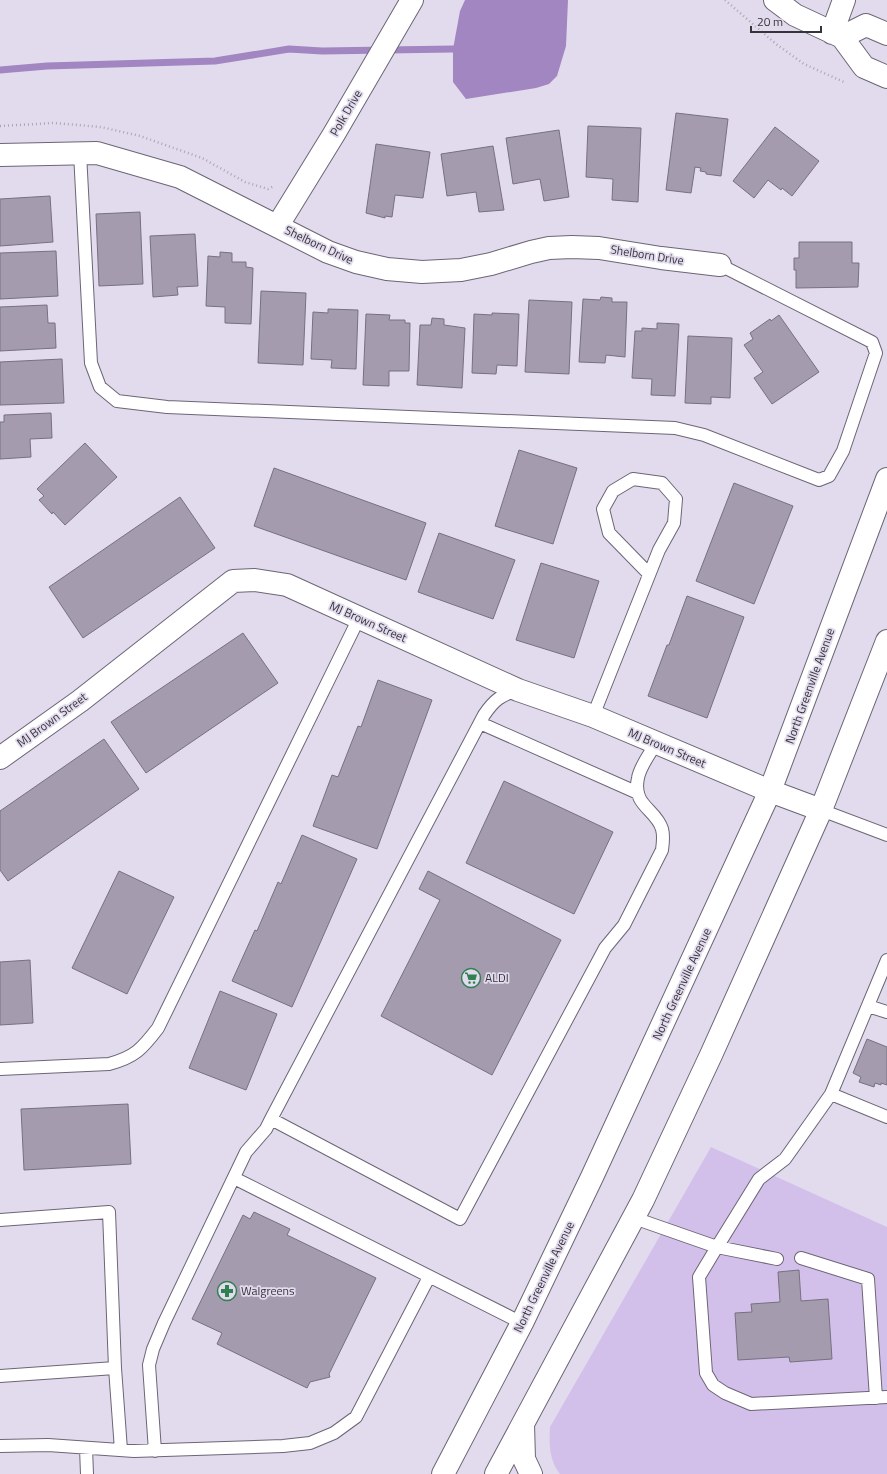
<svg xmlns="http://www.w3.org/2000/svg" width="887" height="1474" font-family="'Titillium Web',sans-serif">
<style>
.green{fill:#d2c0eb}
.water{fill:#a186c1}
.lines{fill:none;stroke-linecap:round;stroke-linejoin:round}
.stream{stroke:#a186c1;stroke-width:7}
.building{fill:#a49cae;stroke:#767080}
.service-casing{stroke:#6c6575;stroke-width:14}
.minor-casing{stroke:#6c6575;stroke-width:24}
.secondary-casing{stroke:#6c6575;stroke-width:24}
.path{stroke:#aba5b3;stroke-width:2.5;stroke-dasharray:1 3;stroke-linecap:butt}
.service{stroke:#fff;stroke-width:12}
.minor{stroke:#fff;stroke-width:22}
.secondary{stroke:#fff;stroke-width:22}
.labels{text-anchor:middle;stroke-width:3.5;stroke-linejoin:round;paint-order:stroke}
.street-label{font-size:12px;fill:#36333a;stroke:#e2dbed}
.poi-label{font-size:12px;fill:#36333a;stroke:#e2dbed;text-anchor:start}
</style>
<rect width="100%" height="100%" fill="#e2dbed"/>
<path class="green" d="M 711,1147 L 887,1227 L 887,1474 L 560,1474 C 549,1461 549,1443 550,1427 Z"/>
<path class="water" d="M 465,0 L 568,0 L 566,46 L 557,76 L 549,84 L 536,88 L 466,99 L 453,82 L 453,49 L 460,11 Z"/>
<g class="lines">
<path class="stream" d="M 0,70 L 47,66 L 215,61 L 289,49 L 322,51 L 453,49"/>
</g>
<path class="building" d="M 676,113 L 728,119 L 721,176 L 706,174 L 706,172 L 700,171 L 701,168 L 695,167 L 691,193 L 666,190 Z
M 588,126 L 641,128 L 638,202 L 612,200 L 613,179 L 586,177 Z
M 775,127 L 819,161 L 792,196 L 782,188 L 781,190 L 768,180 L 754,198 L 733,181 Z
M 559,130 L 569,197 L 544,201 L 540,179 L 513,184 L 506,138 Z
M 376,144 L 430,152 L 423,198 L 395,195 L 392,217 L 385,216 L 385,218 L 366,213 Z
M 493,146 L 504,210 L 479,212 L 476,192 L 447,196 L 441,154 Z
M 50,196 L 53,242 L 0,246 L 0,199 Z
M 140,212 L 143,284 L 99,286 L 96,214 Z
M 195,234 L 198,286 L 177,287 L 178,295 L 153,297 L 150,236 Z
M 799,242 L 852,242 L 852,263 L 859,263 L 858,287 L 796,288 L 796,270 L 794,270 L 794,258 L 799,258 Z
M 56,251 L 58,296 L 0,299 L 0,253 Z
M 220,252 L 232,253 L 232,262 L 246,262 L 246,267 L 253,268 L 251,324 L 225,323 L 225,307 L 206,306 L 208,256 L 220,257 Z
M 261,291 L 306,293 L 303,365 L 258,363 Z
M 601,297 L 612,298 L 612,302 L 627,302 L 625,357 L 606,355 L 605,363 L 579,362 L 583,299 L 600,300 Z
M 529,300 L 572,302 L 569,374 L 525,372 Z
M 47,305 L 48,323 L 55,323 L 56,348 L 0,351 L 0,307 Z
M 328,309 L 358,310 L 356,369 L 331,368 L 332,360 L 311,359 L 313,312 L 328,313 Z
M 492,313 L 519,314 L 517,366 L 497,365 L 496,374 L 472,373 L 474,314 L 492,315 Z
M 366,314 L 390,315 L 389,320 L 405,320 L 405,323 L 410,323 L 409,371 L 389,371 L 389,386 L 363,385 Z
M 779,315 L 819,372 L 772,404 L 754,378 L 763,372 L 744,345 L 753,339 L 750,333 L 770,319 L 771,321 Z
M 432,318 L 444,319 L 444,325 L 465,328 L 462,388 L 417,385 L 420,325 L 431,325 Z
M 657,323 L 679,324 L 675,396 L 651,395 L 652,379 L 632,378 L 635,331 L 642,331 L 642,328 L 657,329 Z
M 688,336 L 732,338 L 730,398 L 711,397 L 711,404 L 685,403 Z
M 62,359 L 64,403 L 0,405 L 0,362 Z
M 51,413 L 52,438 L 30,439 L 31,457 L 0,459 L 0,422 L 4,422 L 4,415 Z
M 85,443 L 117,477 L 65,525 L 53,512 L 52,514 L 39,500 L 44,496 L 37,489 Z
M 519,450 L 577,468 L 553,544 L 495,526 Z
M 274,468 L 426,523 L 406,580 L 254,526 Z
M 734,483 L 793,506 L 754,604 L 696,581 Z
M 180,497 L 215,548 L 83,638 L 49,587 Z
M 439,533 L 515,560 L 493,619 L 418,592 Z
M 541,563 L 599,581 L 574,658 L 516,640 Z
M 687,596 L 744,617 L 707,718 L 648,696 L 667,645 L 669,645 Z
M 243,633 L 278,683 L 146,773 L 111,722 Z
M 378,680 L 432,700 L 377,849 L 313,826 L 332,775 L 338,777 L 358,726 L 361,727 Z
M 104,739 L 139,789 L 8,881 L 0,870 L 0,811 Z
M 504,781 L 613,832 L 574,914 L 466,863 Z
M 302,835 L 357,859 L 292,1007 L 232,981 L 255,930 L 257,931 L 278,882 L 281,884 Z
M 119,871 L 174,897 L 127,994 L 72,968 Z
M 428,871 L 561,940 L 492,1075 L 381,1016 L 440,900 L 419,889 Z
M 30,960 L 33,1023 L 0,1025 L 0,962 Z
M 220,991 L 277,1014 L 246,1090 L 189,1068 Z
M 867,1039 L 887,1047 L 887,1085 L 881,1083 L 881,1085 L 875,1083 L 874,1087 L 859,1082 L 861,1077 L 853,1073 Z
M 128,1104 L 131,1164 L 24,1170 L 21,1109 Z
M 254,1212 L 290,1229 L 287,1235 L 376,1278 L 329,1374 L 330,1377 L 310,1382 L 307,1388 L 217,1344 L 222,1333 L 192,1319 L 243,1215 L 250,1219 Z
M 799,1270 L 801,1301 L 828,1299 L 832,1359 L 790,1362 L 789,1357 L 738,1360 L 735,1313 L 752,1312 L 751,1304 L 780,1302 L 778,1272 Z"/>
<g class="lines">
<defs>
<path id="service" d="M 80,153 L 91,363 L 100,387 L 117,401 L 167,407 L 675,428 L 704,435 L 819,480 L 829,476 L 843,451 L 876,353 L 872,342 L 720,265
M 593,716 L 659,550 L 674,523 L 676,499 L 662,483 L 633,479 L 613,491 L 603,509 L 609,533 L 649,574
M 480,723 L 638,793
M 821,810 L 887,835
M 887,960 L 831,1094 L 887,1117
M 868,1006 L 887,1012
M 0,1069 L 109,1064 C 135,1057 142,1049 158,1028 L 359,618
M 271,1119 L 460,1219 L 605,948 L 624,925 L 662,850 C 663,843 664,836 662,829 C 656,809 632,806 638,778 C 640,766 650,754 656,743
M 234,1178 L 522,1323
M 634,1218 L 717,1247 L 699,1277 L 706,1373 L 713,1385 L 725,1393 L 751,1404 L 887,1397
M 0,1220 L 109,1212 L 115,1368
M 801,1258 L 868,1279 L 876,1398
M 777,1259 L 717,1247 L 759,1179 L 785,1159 L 831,1094
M 0,1376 L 115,1368 L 121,1450
M 0,1446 L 48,1445 L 134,1451 L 283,1446 L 310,1443 L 334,1433 L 356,1417 L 429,1277
M 86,1448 L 87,1474
M 155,1451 L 149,1365 L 153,1349 L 164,1323 L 246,1152 L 266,1129 L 271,1119 L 484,715 C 494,700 501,695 518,690"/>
<path id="minor" d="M 775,0 L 795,15 L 842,37 L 864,67 L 887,77
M 832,33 L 844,0
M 842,37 L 866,25 L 887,34
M 0,155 L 97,153 L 180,177 L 328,252 L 356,262 L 387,269 L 422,272 L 461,270 L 491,264 L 531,252 L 549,248 L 572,247 L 599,248 L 661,258 L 720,265
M 278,225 L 334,134 L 412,0
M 0,758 L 80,701 L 233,581 L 255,580 L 287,585 L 518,690 L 593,716 L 770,791"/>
<path id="secondary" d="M 770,791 L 821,810
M 523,1424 L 524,1459 L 531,1474
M 443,1474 L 522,1323 L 592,1177 L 770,791 L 887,479
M 496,1474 L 643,1200 L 711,1055 L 821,810 L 887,641"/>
</defs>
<use href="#service" class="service-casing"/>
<use href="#minor" class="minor-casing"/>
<use href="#secondary" class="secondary-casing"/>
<path class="path" d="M 725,0 L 776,44 L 804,64 L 846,83
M 0,126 L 54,123 L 101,127 L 140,136 L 202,158 L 245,182 L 268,189 L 274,186"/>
<use href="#service" class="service"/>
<use href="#minor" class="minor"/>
<use href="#secondary" class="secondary"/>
</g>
<defs>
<symbol id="supermarket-ring" viewBox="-11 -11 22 22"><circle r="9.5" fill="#e2dbed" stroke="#308152" stroke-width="1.5"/><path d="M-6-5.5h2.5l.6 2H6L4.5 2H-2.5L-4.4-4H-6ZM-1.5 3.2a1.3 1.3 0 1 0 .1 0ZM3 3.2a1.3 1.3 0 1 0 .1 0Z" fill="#308152"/></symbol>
<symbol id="pharmacy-ring" viewBox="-11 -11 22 22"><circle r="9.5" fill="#e2dbed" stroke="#308152" stroke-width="1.5"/><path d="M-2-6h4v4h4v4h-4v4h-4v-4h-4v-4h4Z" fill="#308152"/></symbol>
</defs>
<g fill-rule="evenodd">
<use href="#supermarket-ring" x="460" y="967" width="22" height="22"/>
<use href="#pharmacy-ring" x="216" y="1280" width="22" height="22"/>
</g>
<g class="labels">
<g class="street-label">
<text transform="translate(346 113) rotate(-60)" y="4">Polk Drive</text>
<text transform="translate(319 245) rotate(25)" y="4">Shelborn Drive</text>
<text transform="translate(647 255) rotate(9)" y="4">Shelborn Drive</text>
<text transform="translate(368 622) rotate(24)" y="4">MJ Brown Street</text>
<text transform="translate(810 686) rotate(-70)" y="4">North Greenville Avenue</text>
<text transform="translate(52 720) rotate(-36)" y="4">MJ Brown Street</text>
<text transform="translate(667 748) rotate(23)" y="4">MJ Brown Street</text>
<text transform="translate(682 984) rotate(-65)" y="4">North Greenville Avenue</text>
<text transform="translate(544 1277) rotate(-64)" y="4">North Greenville Avenue</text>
</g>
<g class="poi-label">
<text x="485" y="982">ALDI</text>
<text x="241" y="1295">Walgreens</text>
</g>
</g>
<path d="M751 26v6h70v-6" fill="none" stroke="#36333a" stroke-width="2"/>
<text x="757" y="26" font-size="12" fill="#36333a" stroke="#e2dbed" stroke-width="3" paint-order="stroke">20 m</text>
</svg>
